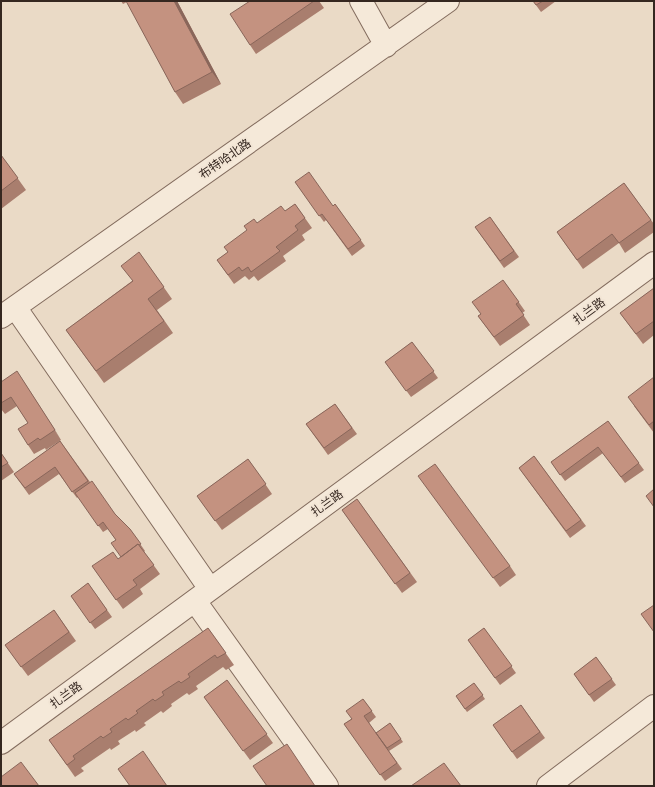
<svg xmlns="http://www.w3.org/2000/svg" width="655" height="787" font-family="Lora,'Noto Sans SC',serif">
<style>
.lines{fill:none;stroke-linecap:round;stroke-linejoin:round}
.minor-casing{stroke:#836c5e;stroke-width:24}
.minor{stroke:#f5e9d9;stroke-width:22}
.wall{fill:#a97e6e}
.shaded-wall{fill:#89665a}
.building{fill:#c49280;stroke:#89665a}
.labels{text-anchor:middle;stroke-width:4;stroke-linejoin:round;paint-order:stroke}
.street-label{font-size:12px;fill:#352720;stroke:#f2e5d5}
</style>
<rect width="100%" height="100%" fill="#eadac6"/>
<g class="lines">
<defs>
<path id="minor" d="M 361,1 L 386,46
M 15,307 L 210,589
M 1,317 L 448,1
M 195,601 L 327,786
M 1,743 L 654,263
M 548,786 L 654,706"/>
</defs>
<use href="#minor" class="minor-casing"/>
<use href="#minor" class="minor"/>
</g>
<path class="wall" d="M 121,1 L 177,1 L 221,84 L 183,104 L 175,92 L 127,2 L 123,4 Z
M 250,1 L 319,1 L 324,8 L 256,54 L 250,45 Z
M 533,1 L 556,1 L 541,12 Z
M 1,155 L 26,190 L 1,209 Z
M 295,182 L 333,206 L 335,204 L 365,246 L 352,256 L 326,220 L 324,222 Z
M 624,183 L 654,224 L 654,232 L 625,253 L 619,243 L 583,269 L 557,232 Z
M 295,204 L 312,228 L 302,235 L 305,240 L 283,256 L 286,261 L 258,281 L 254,276 L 249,280 L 245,276 L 234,284 L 217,260 L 228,252 L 257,223 L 285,211 Z
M 490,217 L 519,257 L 504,268 L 475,227 Z
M 139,252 L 172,299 L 157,310 L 173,333 L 104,383 L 66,330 L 132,281 Z
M 503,280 L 525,311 L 522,313 L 530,325 L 500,346 L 478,316 L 481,314 Z
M 654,288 L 654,335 L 643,344 L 620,313 Z
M 412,342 L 438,378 L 411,397 L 385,362 Z
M 654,377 L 654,433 L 634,406 Z
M 23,381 L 61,440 L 46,450 L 45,448 L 34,454 L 28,445 L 28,423 L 17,406 L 5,414 L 1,409 L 1,382 Z
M 335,404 L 357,434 L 328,455 L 306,424 Z
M 608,421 L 644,470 L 625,483 L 603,453 L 565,481 L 551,462 Z
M 60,441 L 90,482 L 115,514 L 130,529 L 145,551 L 144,552 L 160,574 L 140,589 L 143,594 L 123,609 L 92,566 L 118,559 L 121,557 L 116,540 L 108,529 L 103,532 L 78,497 L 77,498 L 59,474 L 29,495 L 14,474 Z
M 1,453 L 14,472 L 1,481 Z
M 534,456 L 586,526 L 570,538 L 519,468 Z
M 248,459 L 272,494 L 222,530 L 197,496 Z
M 425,485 L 510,566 L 516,575 L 500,587 Z
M 357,499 L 417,582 L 402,593 L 342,510 Z
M 88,583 L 112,617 L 95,629 L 71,596 Z
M 54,610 L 76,641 L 28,676 L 5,645 Z
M 208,628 L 234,665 L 226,670 L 223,667 L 196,686 L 198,689 L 189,695 L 187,693 L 171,704 L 172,706 L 163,713 L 161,711 L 144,723 L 146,725 L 136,732 L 135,730 L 118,741 L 120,744 L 111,750 L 110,748 L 81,768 L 84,771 L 75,777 L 49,740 Z
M 484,628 L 516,673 L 500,685 L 468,640 Z
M 596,657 L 616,685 L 594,702 L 574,674 Z
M 227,680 L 273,743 L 250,760 L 204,697 Z
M 474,683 L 485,699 L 467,712 L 456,696 Z
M 363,699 L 376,717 L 369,723 L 376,733 L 390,723 L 403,742 L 389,751 L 402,769 L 385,781 L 344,724 L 351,719 Z
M 521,705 L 545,738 L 517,759 L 493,725 Z"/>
<path class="shaded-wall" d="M 174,1 L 177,1 L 221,84 L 212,72 Z
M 17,371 L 23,381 L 61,440 L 55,430 Z"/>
<path class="building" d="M 126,1 L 174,1 L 212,72 L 175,92 Z
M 250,1 L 314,1 L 250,45 L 230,14 Z
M 533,1 L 543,1 L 536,5 Z
M 1,155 L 18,178 L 1,191 Z
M 309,172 L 333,206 L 335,204 L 361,240 L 348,249 L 322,214 L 319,216 L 295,182 Z
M 624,183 L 651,220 L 619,243 L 612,234 L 577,260 L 557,232 Z
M 295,204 L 305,218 L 295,226 L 298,230 L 276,247 L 280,251 L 251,272 L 248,267 L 242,271 L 239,267 L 228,275 L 217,260 L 228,252 L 224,247 L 247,230 L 244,226 L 254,219 L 257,223 L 281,206 L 285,211 Z
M 490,217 L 514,251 L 500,261 L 475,227 Z
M 139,252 L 164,287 L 148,299 L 164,321 L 96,371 L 66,330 L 133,281 L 121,266 Z
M 503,280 L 519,302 L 516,304 L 524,315 L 494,337 L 478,316 L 481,314 L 472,302 Z
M 654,288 L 654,321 L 636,334 L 620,313 Z
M 412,342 L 434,371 L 406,391 L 385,362 Z
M 17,371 L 55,430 L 40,440 L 38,438 L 28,445 L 18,429 L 28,423 L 11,397 L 1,403 L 1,382 Z
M 654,377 L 654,421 L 649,425 L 628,397 Z
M 335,404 L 352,428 L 324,448 L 306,424 Z
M 608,421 L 639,463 L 621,477 L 598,447 L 560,475 L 551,462 Z
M 60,441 L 88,481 L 72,492 L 55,467 L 25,488 L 14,474 Z
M 1,453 L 8,463 L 1,467 Z
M 534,456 L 581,520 L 566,531 L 519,468 Z
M 248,459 L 266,484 L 215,521 L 197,496 Z
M 435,464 L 510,566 L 493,578 L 418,476 Z
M 92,481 L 115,514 L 130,529 L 141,544 L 139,545 L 138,544 L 121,557 L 111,543 L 116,540 L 103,522 L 98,526 L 75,493 Z
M 654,489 L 654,507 L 646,496 Z
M 357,499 L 410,573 L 395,584 L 342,510 Z
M 138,544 L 154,565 L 133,580 L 137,585 L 116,600 L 92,566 L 113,552 L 118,559 Z
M 88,583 L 107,610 L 90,623 L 71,596 Z
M 654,605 L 654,632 L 641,614 Z
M 54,610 L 69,632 L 21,667 L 5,645 Z
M 208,628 L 226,653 L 217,658 L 215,655 L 188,674 L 190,677 L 181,683 L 179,681 L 162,692 L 164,695 L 155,701 L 153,699 L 136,711 L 138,713 L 128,720 L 126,718 L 110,729 L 112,732 L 103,738 L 101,736 L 73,756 L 75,759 L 67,765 L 49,740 Z
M 484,628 L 512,666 L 495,678 L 468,640 Z
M 596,657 L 612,679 L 589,695 L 574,674 Z
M 227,680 L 267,734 L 243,751 L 204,697 Z
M 474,683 L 483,695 L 465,709 L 456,696 Z
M 363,699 L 372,711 L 364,716 L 397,763 L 380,775 L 344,724 L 352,719 L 346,711 Z
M 521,705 L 540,732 L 512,752 L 493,725 Z
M 390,723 L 401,739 L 387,748 L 376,733 Z
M 287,744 L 315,786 L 267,786 L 253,766 Z
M 143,751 L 167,786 L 130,786 L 118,769 Z
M 21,762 L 39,786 L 1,786 L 1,777 Z
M 444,763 L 461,786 L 411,786 Z"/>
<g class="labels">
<g class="street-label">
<text transform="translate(225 159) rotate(-35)" y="4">布特哈北路</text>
<text transform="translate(589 311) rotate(-36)" y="4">扎兰路</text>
<text transform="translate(327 503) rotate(-36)" y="4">扎兰路</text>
<text transform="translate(66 695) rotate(-36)" y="4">扎兰路</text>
</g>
</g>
<rect width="655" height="787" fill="none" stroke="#352720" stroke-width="4"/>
</svg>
